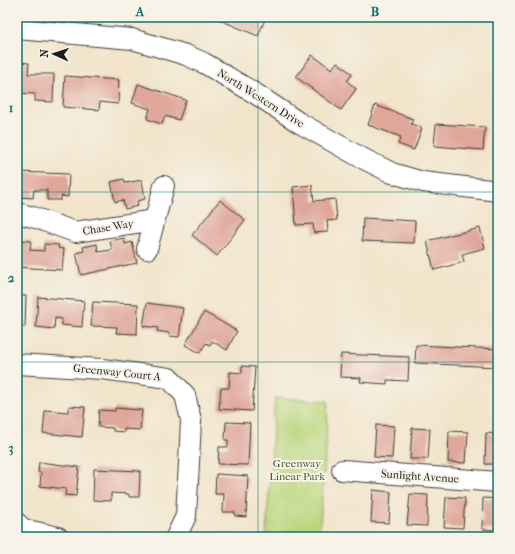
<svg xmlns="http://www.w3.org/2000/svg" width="515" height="554" font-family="'IM FELL French Canon',serif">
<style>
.green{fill:#bad77d;stroke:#6b7a4c}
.building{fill:#dfa69a}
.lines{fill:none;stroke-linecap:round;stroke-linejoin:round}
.minor-casing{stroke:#3c3a36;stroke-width:22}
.minor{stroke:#fff;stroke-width:20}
.grid{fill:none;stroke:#0f766e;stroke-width:1;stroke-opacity:0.55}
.labels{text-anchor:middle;stroke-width:4;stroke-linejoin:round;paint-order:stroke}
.street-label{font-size:11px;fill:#1c1c1c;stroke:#f7f3e8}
.park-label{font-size:11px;fill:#4b5439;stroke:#f7f3e8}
.neatline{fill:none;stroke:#0f766e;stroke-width:1.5}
.grid-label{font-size:13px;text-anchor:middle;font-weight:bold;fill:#0f766e}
</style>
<rect width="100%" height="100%" fill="#f7f3e8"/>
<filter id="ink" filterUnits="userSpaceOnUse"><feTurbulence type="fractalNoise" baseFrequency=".025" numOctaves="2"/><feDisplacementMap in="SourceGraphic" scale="8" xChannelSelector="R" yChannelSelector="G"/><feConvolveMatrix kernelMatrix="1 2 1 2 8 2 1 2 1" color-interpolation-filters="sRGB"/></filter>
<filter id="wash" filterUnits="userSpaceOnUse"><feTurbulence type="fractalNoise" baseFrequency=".012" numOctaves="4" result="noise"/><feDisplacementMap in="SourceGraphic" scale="16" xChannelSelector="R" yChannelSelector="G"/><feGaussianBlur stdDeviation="0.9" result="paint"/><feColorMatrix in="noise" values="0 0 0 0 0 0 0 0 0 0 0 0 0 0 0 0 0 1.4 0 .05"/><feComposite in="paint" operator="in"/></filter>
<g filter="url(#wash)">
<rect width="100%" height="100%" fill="#f1e4ca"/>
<path class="green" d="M 275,398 L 328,401 L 326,447 L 319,537 L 266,537 Z"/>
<g id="blocks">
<path class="building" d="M 213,17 L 266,17 L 258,36 Z
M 312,55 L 332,69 L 337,62 L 352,74 L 347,81 L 356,89 L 341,110 L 296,77 Z
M 20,62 L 29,63 L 28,74 L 54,74 L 53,102 L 35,101 L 35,94 L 17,93 L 17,72 L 19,72 Z
M 65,76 L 119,80 L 118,104 L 100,102 L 99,110 L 63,107 Z
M 138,84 L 186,100 L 179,120 L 165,116 L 162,124 L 147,119 L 150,109 L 132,103 Z
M 375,105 L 413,119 L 411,124 L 422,128 L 414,150 L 398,144 L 401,137 L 368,125 Z
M 436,124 L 485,127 L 483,150 L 434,146 Z
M 17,172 L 69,174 L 68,197 L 61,196 L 61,200 L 47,200 L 47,190 L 34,190 L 33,198 L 18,197 L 18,194 L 17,194 Z
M 124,179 L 125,183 L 142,180 L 145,199 L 137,201 L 138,206 L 125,209 L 123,200 L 115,202 L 111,182 Z
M 312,185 L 314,201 L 335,199 L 337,220 L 327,221 L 328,232 L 314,233 L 313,224 L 296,225 L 293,187 Z
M 220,200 L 245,220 L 217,256 L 192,235 Z
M 363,218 L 415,221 L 414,243 L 362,241 Z
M 480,228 L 485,248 L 462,254 L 464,262 L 434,270 L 427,241 Z
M 124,238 L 125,244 L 132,242 L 137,263 L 81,275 L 76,253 L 84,251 L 83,247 L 97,244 L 98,252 L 112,250 L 110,241 Z
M 17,240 L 31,241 L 30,250 L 44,251 L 44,244 L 59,245 L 58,248 L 64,249 L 62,270 L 17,267 Z
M 17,296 L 26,296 L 25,327 L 17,327 Z
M 38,297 L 84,301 L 82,327 L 62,325 L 62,319 L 55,318 L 54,329 L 36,327 Z
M 93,302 L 138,304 L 137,334 L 116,333 L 117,327 L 91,326 Z
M 147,303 L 183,308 L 179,337 L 169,336 L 169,333 L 157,331 L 158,328 L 143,326 Z
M 204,312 L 237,331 L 227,350 L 212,341 L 210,345 L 206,343 L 200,353 L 185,345 Z
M 416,345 L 498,349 L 498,367 L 415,363 Z
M 341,354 L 409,357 L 408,381 L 387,380 L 387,384 L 360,382 L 361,378 L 340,377 Z
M 242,366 L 255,367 L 252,411 L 219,409 L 221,388 L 229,388 L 230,372 L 242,373 Z
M 69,406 L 85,407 L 82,437 L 43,433 L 45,410 L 68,412 Z
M 115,408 L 142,410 L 140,430 L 124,429 L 124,432 L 113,431 L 113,428 L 98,427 L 99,410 L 115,411 Z
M 226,422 L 250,423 L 248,465 L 218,464 L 219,447 L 228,447 L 228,440 L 225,440 Z
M 376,425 L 394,426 L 392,458 L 374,457 Z
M 412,428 L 430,429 L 428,459 L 410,459 Z
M 449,431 L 468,432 L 466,463 L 448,462 Z
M 486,433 L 498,434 L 498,464 L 485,464 Z
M 39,462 L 79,467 L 76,496 L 65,495 L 66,489 L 40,486 L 41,473 L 38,472 Z
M 94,469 L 140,471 L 139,497 L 129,497 L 129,494 L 111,493 L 111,501 L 93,500 Z
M 216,474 L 248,476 L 246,517 L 235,516 L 235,512 L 223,512 L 224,494 L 215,494 Z
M 373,490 L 391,492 L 389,523 L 371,522 Z
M 410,494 L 428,495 L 427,526 L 407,525 Z
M 446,497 L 465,498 L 463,528 L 444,527 Z
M 483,498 L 498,499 L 498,530 L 482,529 Z
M 224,533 L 228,533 L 235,537 L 222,537 Z"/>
</g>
</g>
<g filter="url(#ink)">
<use href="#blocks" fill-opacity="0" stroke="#3c3a36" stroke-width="1"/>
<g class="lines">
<defs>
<path id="minor" d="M 17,29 L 132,39 L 186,55 L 204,63 L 256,94 L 298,122 L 358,156 L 392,173 L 423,182 L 498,191
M 17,213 L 33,217 L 75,232 L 155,220
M 147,249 L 164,186
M 17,364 L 102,369 L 169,378 L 185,395 L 191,420 L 189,463 L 186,516 L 176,537
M 342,470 L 498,482
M 17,523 L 23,529 L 58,537"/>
</defs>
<use href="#minor" class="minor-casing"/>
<use href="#minor" class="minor"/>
</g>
</g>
<path class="grid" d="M 258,17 L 258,537M 17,192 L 498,192M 17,362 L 498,362"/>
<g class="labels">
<g class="street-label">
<text transform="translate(261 98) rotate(32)" y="4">North Western Drive</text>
<text transform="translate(108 227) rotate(-9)" y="4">Chase Way</text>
<text transform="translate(117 372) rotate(6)" y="4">Greenway Court A</text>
<text transform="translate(420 476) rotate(4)" y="4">Sunlight Avenue</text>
</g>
<g class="park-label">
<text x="297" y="467">Greenway<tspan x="297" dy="13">Linear Park</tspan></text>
</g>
</g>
<rect width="515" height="554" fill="none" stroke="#f7f3e8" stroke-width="44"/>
<g transform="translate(54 54) rotate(273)" stroke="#f7f3e8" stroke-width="3" paint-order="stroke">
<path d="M0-3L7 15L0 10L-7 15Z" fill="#1c1c1c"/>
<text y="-6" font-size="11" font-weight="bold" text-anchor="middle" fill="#1c1c1c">N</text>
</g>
<rect x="22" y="22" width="471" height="510" class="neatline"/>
<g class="grid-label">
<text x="140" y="16">A</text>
<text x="375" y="16">B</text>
<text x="11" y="112">1</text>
<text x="11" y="282">2</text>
<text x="11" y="452">3</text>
</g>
</svg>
